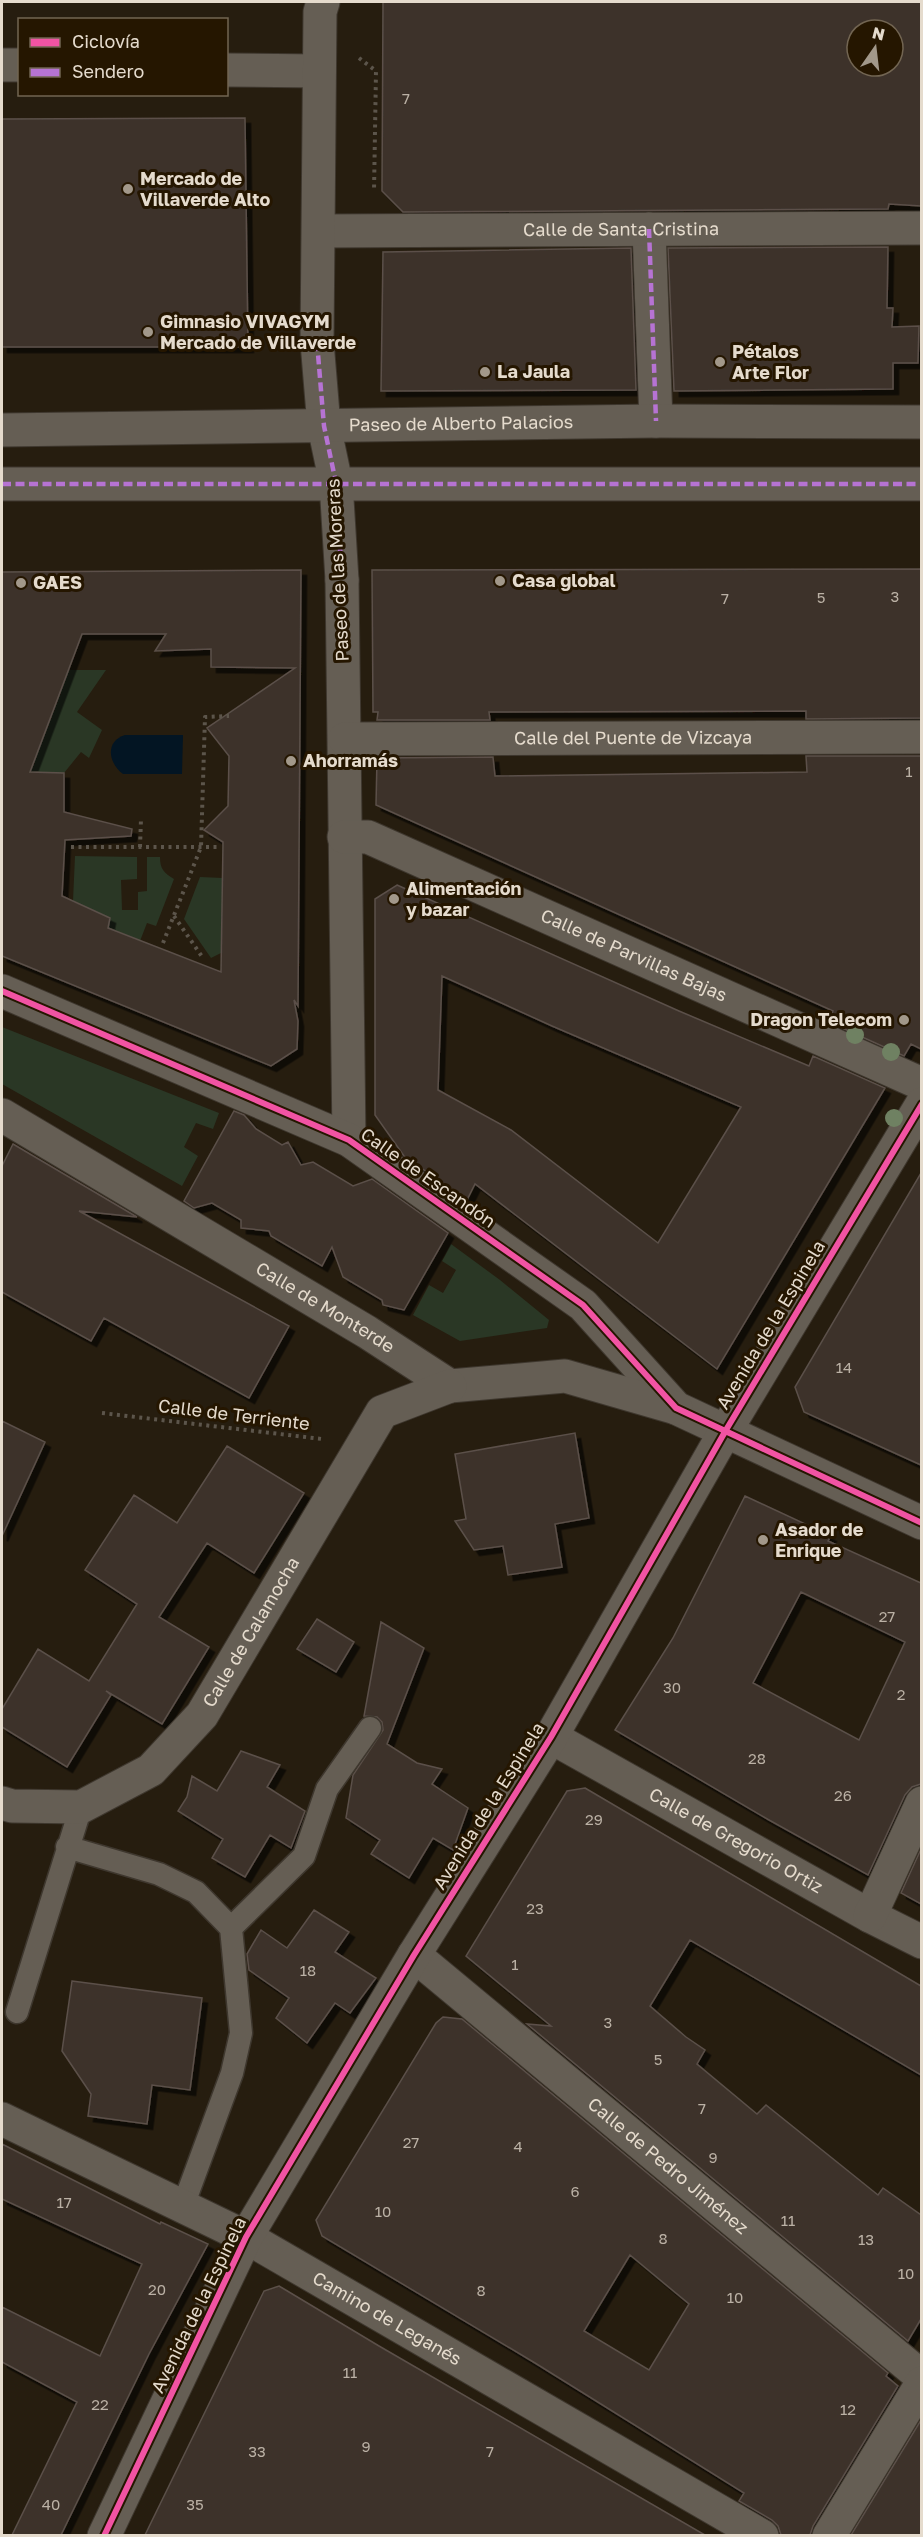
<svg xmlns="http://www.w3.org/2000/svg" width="923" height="2537" font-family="'Golos Text',sans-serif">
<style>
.green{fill:#2a3725}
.water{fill:#031523}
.building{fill:#3d332c;stroke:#5b5049;stroke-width:1.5;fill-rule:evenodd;filter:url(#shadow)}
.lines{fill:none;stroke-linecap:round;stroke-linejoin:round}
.service-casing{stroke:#3e372e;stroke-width:25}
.pedestrian-casing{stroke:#3e372e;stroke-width:35}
.minor-casing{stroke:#3e372e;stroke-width:35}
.path{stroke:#5c554b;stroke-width:4;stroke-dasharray:3 4.5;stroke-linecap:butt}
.service{stroke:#655e54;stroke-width:22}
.pedestrian{stroke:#655e54;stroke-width:33}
.minor{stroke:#655e54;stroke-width:33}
.quiet{stroke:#b673d3;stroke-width:4.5;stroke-dasharray:9 4.5;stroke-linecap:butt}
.cycleway-casing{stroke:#251600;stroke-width:10}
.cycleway{stroke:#f153a3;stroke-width:6}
.tree{fill:#6f8162}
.poi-dot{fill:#a2988a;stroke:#251600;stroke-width:2}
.labels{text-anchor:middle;stroke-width:6;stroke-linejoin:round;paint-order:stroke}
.number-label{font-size:15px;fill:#bbb1a5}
.poi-label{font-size:18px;font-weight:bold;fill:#e5dbcd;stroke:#251600;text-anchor:start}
.street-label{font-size:18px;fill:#e5dbcd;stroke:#251600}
</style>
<defs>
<filter id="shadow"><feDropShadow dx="5.5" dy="5.5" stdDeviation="0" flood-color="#0009"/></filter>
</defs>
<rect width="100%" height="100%" fill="#261d0f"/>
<path class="green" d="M 68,670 L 106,670 L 77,712 L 102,730 L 89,758 L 81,752 L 64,773 L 30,772 Z
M 75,856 L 137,857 L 137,879 L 121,880 L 122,910 L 138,910 L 138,892 L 147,891 L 147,857 L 160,857 C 160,869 164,873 174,879 L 156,926 L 147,923 L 140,941 L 108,928 L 110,918 L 73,901 Z
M 200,877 L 223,878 L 221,953 L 211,958 L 184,919 Z
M 2,1027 L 219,1113 L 213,1129 L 196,1123 L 184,1147 L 198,1156 L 182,1186 L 2,1084 Z
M 451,1244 L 500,1280 L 549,1320 L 547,1328 L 460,1341 L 413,1315 L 429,1285 L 443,1293 L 456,1270 L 442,1261 Z"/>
<path class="water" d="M 125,735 L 183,735 L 182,774 L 123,774 C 108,763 105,741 125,735 Z"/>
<path class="building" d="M 383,2 L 921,2 L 921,206 L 889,204 L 888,209 L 403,212 L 382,191 ZM 857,30 L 893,30 L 893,66 L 857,66 Z
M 245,118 L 248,347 L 2,347 L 2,119 Z
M 888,247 L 887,308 L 893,308 L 892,327 L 919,326 L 918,363 L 893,363 L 893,389 L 674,391 L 668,248 Z
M 631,248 L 636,390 L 381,391 L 383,252 Z
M 921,569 L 921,718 L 806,719 L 806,711 L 489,712 L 490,720 L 377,720 L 378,712 L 373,712 L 372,570 Z
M 301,570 L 298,1006 L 294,1000 L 298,1021 L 297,1049 L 271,1066 L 2,956 L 2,572 ZM 82,634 L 166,634 L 155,651 L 211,649 L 211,667 L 295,668 L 207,728 L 229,756 L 228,806 L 204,830 L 223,842 L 221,972 L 108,928 L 110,918 L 62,896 L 65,840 L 131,836 L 132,829 L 64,812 L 64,773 L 30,772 Z
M 806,756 L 921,756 L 921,1049 L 911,1044 L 904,1056 L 829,1022 L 833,1011 L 376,805 L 377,758 L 493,757 L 495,776 L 807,772 Z
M 397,885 L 679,1011 L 809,1066 L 813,1056 L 885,1088 L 717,1369 L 475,1184 L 467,1200 L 404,1156 L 375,1115 L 375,899 ZM 442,976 L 552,1026 L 741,1107 L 658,1243 L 511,1130 L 438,1090 Z
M 234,1111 L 244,1115 L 256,1129 L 282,1145 L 288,1142 L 301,1165 L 313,1162 L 353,1186 L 372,1179 L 448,1233 L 404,1310 L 383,1305 L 382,1300 L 343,1277 L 332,1247 L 322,1266 L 271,1236 L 269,1231 L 241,1228 L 241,1220 L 212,1203 L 194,1208 L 184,1201 Z
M 13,1144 L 137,1217 L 79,1211 L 289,1326 L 249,1398 L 104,1318 L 91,1341 L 2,1292 L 2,1166 Z
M 921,1173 L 921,1465 L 804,1412 L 795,1387 Z
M 2,1421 L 45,1442 L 2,1536 Z
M 575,1433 L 589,1518 L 555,1524 L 562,1567 L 508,1575 L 503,1546 L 474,1550 L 455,1521 L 466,1519 L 455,1454 Z
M 227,1446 L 304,1493 L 254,1573 L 207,1543 L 159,1617 L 209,1647 L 162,1724 L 106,1691 L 111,1695 L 67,1767 L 2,1727 L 2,1709 L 38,1649 L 89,1681 L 137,1604 L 85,1570 L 134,1495 L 177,1523 Z
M 745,1496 L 831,1536 L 828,1541 L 921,1583 L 921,1784 L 912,1787 L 905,1795 L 868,1875 L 769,1820 L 615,1730 L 673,1638 ZM 801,1592 L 905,1642 L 859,1740 L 753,1683 Z
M 317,1619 L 354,1642 L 336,1672 L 297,1649 Z
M 381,1622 L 424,1648 L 387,1744 L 417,1763 L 442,1769 L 432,1784 L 468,1808 L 453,1850 L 433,1838 L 409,1878 L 371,1854 L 380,1840 L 346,1818 L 353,1775 L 383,1730 L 382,1722 L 377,1717 L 364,1716 Z
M 241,1751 L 280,1765 L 267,1787 L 305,1811 L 291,1848 L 270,1835 L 245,1877 L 212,1858 L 223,1839 L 178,1811 L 187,1797 L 192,1776 L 217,1791 Z
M 585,1788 L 921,1986 L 921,2075 L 690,1940 L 650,2006 L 686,2037 L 705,2050 L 697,2064 L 757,2114 L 766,2105 L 878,2195 L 883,2188 L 921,2215 L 921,2319 L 908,2341 L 527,2024 L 551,2026 L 466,1956 L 567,1791 Z
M 921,1849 L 921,1904 L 901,1893 Z
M 314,1910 L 349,1932 L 335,1952 L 376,1978 L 350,2013 L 335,2003 L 307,2043 L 276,2018 L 289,1998 L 249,1970 L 247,1954 L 261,1930 L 287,1948 Z
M 72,1981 L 202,1998 L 190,2090 L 152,2085 L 147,2124 L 88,2116 L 91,2094 L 62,2051 Z
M 443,2017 L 462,2019 L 888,2373 L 886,2376 L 898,2386 L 813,2526 L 810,2535 L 781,2535 L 778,2526 L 772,2520 L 739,2501 L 744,2493 L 535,2363 L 322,2236 L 316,2220 L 436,2023 ZM 630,2255 L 689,2304 L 649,2370 L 584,2331 Z
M 2,2144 L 160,2224 L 161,2222 L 208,2244 L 149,2354 L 61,2535 L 12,2535 L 77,2402 L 2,2362 L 2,2307 L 100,2356 L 142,2264 L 2,2199 Z
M 279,2286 L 379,2346 L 705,2535 L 145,2535 L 264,2291 Z
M 921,2420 L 921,2535 L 851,2535 Z"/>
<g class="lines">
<defs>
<path id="service" d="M 67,1847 L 159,1874 L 196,1892 L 231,1928 L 241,2033 L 232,2073 L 183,2206
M 231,1928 L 304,1856 L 327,1789 L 370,1728
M 17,2012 L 81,1807"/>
<path id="pedestrian" d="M 649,229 L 656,421
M 317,342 L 324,426 L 336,483 L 342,580
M 2,484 L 922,484"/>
<g id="minor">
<path d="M 2,65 L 20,65"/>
<path d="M 226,70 L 319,71"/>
<path id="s1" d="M 319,231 L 922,228"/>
<path d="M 317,342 L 320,12 L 323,2"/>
<path id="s2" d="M 2,430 L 656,421 L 922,422"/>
<path d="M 342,580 L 349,1140"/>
<path id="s3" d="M 345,739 L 922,737"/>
<path id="s4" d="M 344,837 L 368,837 L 922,1084"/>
<path d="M 2,991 L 349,1140 L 583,1305 L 676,1408 L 922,1523"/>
<path id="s5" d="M 2,1115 L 367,1332 L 450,1386 L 565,1376 L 676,1408"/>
<path id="s6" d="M 551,1737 L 870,1916 L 922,1942"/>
<path id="s7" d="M 2,1803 L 12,1806 L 81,1807 L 151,1770 L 202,1715 L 382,1412 L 450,1386"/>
<path d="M 870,1916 L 922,1803"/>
<path id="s8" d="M 414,1955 L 922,2377"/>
<path id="s9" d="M 2,2119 L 246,2237 L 762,2536"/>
<path d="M 104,2536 L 246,2237 L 414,1955 L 551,1737 L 726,1430 L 922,1104"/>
<path d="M 829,2536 L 922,2383"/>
</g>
</defs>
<use href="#service" class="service-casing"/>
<use href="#pedestrian" class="pedestrian-casing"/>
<use href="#minor" class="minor-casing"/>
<path class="path" d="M 359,58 L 376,71 L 374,192
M 71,847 L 217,847
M 140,847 L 141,819
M 174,916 L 203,958
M 163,943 L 201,847 L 205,717 L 229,716
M 102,1413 L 322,1439"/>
<use href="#service" class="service"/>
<use href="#pedestrian" class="pedestrian"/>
<use href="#minor" class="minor"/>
<path class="quiet" d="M 649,229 L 656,421
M 317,342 L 324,426 L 336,483 L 342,580
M 2,484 L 922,484"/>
<defs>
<path id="cycleway" d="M 2,991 L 349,1140 L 583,1305 L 676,1408 L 922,1523
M 104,2536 L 246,2237 L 414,1955 L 551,1737 L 726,1430 L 922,1104"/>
</defs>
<use href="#cycleway" class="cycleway-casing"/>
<use href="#cycleway" class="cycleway"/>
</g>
<g class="tree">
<circle cx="855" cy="1035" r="9"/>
<circle cx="891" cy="1052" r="9"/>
<circle cx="894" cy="1118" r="9"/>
</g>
<g class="poi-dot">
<circle cx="128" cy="189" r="6"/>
<circle cx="148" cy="332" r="6"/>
<circle cx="720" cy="362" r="6"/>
<circle cx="485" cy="372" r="6"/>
<circle cx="500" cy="581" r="6"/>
<circle cx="21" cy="583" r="6"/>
<circle cx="291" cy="761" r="6"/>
<circle cx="394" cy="899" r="6"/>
<circle cx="904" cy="1020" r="6"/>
<circle cx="763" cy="1540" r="6"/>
</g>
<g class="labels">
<g class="number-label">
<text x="406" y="104">7</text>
<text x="895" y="602">3</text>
<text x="821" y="603">5</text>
<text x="725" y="604">7</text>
<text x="909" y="777">1</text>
<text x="844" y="1373">14</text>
<text x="887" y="1622">27</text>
<text x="672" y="1693">30</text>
<text x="901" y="1700">2</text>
<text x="757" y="1764">28</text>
<text x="843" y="1801">26</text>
<text x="594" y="1825">29</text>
<text x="535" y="1914">23</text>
<text x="515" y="1970">1</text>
<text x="308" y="1976">18</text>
<text x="608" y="2028">3</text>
<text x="658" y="2065">5</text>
<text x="702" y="2114">7</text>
<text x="411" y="2148">27</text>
<text x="518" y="2152">4</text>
<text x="713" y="2163">9</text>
<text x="575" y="2197">6</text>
<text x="64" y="2208">17</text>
<text x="383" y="2217">10</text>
<text x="788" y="2226">11</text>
<text x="663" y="2244">8</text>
<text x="866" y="2245">13</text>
<text x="906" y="2279">10</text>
<text x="157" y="2295">20</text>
<text x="481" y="2296">8</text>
<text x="735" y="2303">10</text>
<text x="350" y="2378">11</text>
<text x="100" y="2410">22</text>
<text x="848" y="2415">12</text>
<text x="366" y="2452">9</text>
<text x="257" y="2457">33</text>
<text x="490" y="2457">7</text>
<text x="51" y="2510">40</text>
<text x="195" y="2510">35</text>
</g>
<g class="poi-label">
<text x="140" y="185">Mercado de<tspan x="140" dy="21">Villaverde Alto</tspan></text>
<text x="160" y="328">Gimnasio VIVAGYM<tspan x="160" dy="21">Mercado de Villaverde</tspan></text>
<text x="732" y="358">Pétalos<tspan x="732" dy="21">Arte Flor</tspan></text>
<text x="497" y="378">La Jaula</text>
<text x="512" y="587">Casa global</text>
<text x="33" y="589">GAES</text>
<text x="303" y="767">Ahorramás</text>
<text x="406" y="895">Alimentación<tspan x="406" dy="21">y bazar</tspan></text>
<text x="892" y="1026" text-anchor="end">Dragon Telecom</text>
<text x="775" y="1536">Asador de<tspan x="775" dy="21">Enrique</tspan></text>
</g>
<g class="street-label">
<text dy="6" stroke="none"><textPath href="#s1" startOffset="302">Calle de Santa Cristina</textPath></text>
<text dy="6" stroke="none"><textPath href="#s2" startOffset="459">Paseo de Alberto Palacios</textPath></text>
<text transform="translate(338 570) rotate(-93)" y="6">Paseo de las Moreras</text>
<text dy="6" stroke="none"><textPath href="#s3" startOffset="288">Calle del Puente de Vizcaya</textPath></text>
<text dy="6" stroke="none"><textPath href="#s4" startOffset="315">Calle de Parvillas Bajas</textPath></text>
<text transform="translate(428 1178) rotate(35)" y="6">Calle de Escandón</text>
<text dy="6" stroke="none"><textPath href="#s5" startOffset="376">Calle de Monterde</textPath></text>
<text transform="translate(771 1325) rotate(-59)" y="6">Avenida de la Espinela</text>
<text transform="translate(234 1415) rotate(7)" y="6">Calle de Terriente</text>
<text dy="6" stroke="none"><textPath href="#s7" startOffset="330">Calle de Calamocha</textPath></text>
<text transform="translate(489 1806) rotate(-58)" y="6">Avenida de la Espinela</text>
<text dy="6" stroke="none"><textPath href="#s6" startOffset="212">Calle de Gregorio Ortiz</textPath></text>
<text dy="6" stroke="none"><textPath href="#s8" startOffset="330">Calle de Pedro Jiménez</textPath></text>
<text transform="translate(199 2305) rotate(-64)" y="6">Avenida de la Espinela</text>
<text dy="6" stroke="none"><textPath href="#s9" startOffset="434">Camino de Leganés</textPath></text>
</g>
</g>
<rect width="923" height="2537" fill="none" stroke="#e5dbcd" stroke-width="6"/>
<rect x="18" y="18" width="210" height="78" fill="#251600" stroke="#726552" stroke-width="1.5"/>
<rect x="30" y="38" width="30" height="9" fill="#f153a3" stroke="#726552" stroke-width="1.5"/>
<text x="72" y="48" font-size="18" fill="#e5dbcd">Ciclovía</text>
<rect x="30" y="68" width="30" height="9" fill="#b673d3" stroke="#726552" stroke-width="1.5"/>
<text x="72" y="78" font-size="18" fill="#e5dbcd">Sendero</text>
<g transform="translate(875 48) rotate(14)"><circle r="28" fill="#251600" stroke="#726552" stroke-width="1.5"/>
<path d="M0-4.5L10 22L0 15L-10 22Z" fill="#a2988a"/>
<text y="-9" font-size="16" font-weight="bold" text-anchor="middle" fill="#e5dbcd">N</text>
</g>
</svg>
